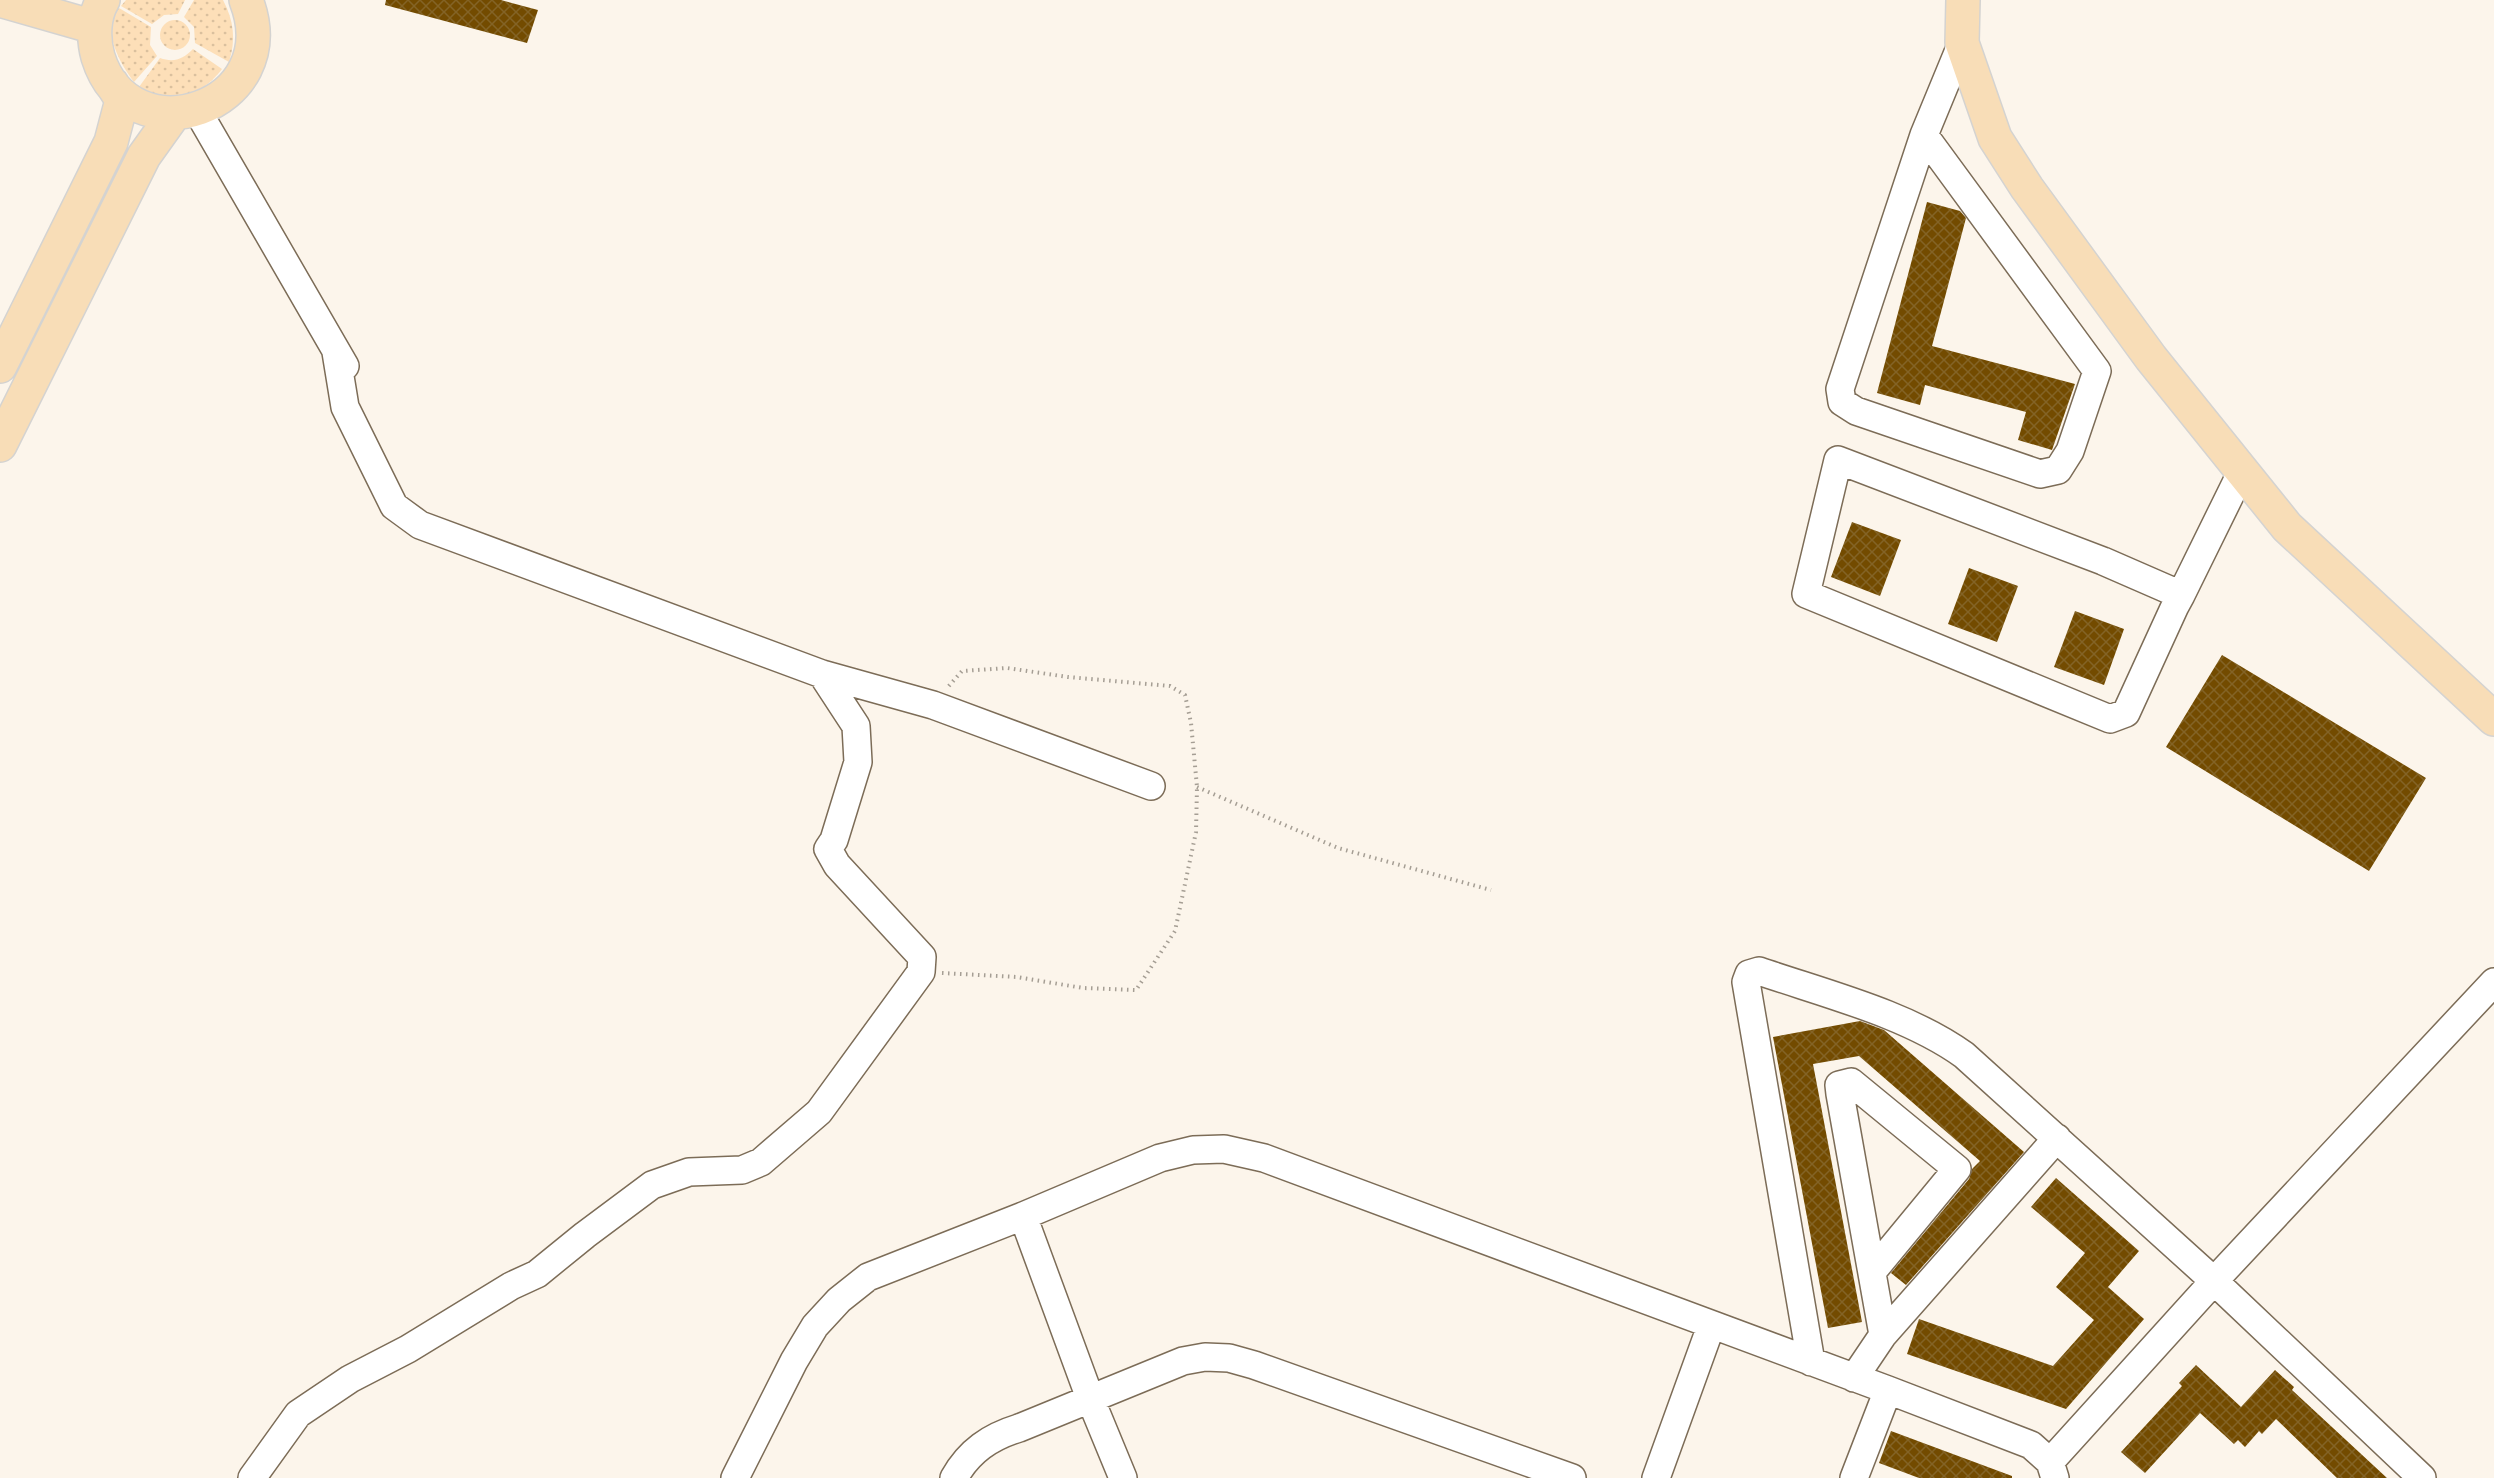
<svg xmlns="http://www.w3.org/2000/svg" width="2494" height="1478" font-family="Overpass,sans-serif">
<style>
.grass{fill:url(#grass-dots)}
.building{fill:url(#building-cross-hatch)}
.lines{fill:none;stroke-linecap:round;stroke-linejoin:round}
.minor-casing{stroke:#7c6c57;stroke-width:30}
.major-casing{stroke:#d4d3d1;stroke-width:36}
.path{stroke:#a59e94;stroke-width:4;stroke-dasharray:1.5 4.5;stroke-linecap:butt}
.minor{stroke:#fff;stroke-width:27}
.major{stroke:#f8ddb7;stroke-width:33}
</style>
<defs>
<pattern id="grass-dots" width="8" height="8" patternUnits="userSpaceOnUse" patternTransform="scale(1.5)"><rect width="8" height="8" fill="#fddfb8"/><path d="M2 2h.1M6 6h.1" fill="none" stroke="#dac09e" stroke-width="1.8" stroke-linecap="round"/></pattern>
<pattern id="building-cross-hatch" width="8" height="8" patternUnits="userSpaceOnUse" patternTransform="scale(1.5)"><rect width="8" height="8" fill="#734b00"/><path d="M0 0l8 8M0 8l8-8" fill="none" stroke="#836326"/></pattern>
</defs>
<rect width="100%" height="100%" fill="#fcf5eb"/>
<path class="grass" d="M 126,0 L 185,0 L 178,14 L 164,15 L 152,24 L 121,6 Z
M 194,0 L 223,0 C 234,21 236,40 229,62 L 195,43 L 194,27 L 184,17 Z
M 119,8 L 151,27 L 150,45 L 157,56 L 134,82 C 120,63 100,29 119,8 Z
M160 35a15 15 0 1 1 30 0a15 15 0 1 1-30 0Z
M 193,49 L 222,69 C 208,88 186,101 161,96 C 154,95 146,90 139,87 L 160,58 C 174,63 183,59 193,49 Z"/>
<path class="building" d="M 386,0 L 501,0 L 538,10 L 527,43 L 385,5 Z
M 1927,202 L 1960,211 L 1966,218 L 1932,346 L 2075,384 L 2052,450 L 2018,440 L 2026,412 L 1925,385 L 1920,405 L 1877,393 Z
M 1852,522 L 1901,540 L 1880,596 L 1831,577 Z
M 1969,568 L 2018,586 L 1997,642 L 1948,624 Z
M 2075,611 L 2124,629 L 2104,685 L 2054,667 Z
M 2222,655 L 2426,778 L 2369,871 L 2166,747 Z
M 1860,1021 L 1884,1030 L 2024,1152 L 1906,1285 L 1891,1273 L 1969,1179 L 1972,1169 L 1980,1161 L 1859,1056 L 1813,1064 L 1862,1322 L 1828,1328 L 1773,1037 Z
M 2056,1178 L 2139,1251 L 2108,1287 L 2144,1319 L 2066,1409 L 1907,1354 L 1919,1319 L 2053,1366 L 2094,1320 L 2056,1287 L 2085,1253 L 2031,1207 Z
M 2196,1365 L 2241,1407 L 2275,1370 L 2294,1387 L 2292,1390 L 2387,1478 L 2337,1478 L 2276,1419 L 2262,1434 L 2259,1431 L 2245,1447 L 2238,1440 L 2234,1444 L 2200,1413 L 2145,1473 L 2121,1452 L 2182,1386 L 2179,1383 Z
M 1891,1431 L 2012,1476 L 2012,1478 L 1919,1478 L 1879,1463 Z"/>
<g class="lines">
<defs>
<path id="minor" d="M 197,110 L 345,366
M 1924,135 L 2097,371 L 2070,451 L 2058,470 L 2040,474 L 1856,411 L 1842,402 L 1840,389 L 1924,135 L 1962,43
M 2181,595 L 2103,561 L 1838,460 L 1806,594 L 2110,719 L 2126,713 L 2175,606 L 2181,595 L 2242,471
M 822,674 L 933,705 L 1151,786
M 1023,1216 L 1090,1398 L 1123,1478
M 1872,1272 L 1957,1169 L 1851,1082 L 1839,1085 L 1840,1094 L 1883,1335
M 1811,1362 L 1746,982 L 1749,974 L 1759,971 C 1826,994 1907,1014 1964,1055 L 2214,1281 L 2422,1478
M 1854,1378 L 1883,1335 L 2057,1138
M 2050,1462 L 2214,1281 L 2494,982
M 252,1478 L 298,1414 L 350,1379 L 408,1349 L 511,1286 L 537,1274 L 585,1235 L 652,1185 L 689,1172 L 742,1170 L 761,1162 L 819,1112 L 921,972 L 922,957 L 837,865 L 828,849 L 834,840 L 858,762 L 856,726 L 822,674 L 420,525 L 394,506 L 345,407 L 336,352
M 735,1478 L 794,1361 L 815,1326 L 839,1300 L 868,1277 L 1023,1216 L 1160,1158 L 1193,1150 L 1224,1149 L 1264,1158 L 1888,1390 L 2031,1445 L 2050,1462 L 2055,1478
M 954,1478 C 969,1451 990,1437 1019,1428 L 1183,1361 L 1205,1357 L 1229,1358 L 1254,1365 L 1572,1478
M 1656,1478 L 1711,1326
M 1854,1478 L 1888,1390"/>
<path id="major" d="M 0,0 L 94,27
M 103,0 C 93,17 93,39 98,57 C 130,160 288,108 246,0
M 1963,0 L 1962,43 L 1995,138 L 2027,188 L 2151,358 L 2287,527 L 2494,719
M 0,366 L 111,142 L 122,100 L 112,84
M 0,445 L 144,156 L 174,114"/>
</defs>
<use href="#minor" class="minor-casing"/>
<use href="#major" class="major-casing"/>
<path class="path" d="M 1197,787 L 1338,848 L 1491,890
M 942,973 L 1017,977 L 1083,988 L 1136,990 L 1175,931 L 1196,832 L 1197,787 L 1191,723 L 1185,695 L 1170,686 L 1068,677 L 1007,668 L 962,671 L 947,688"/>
<use href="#minor" class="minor"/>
<use href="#major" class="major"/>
</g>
</svg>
